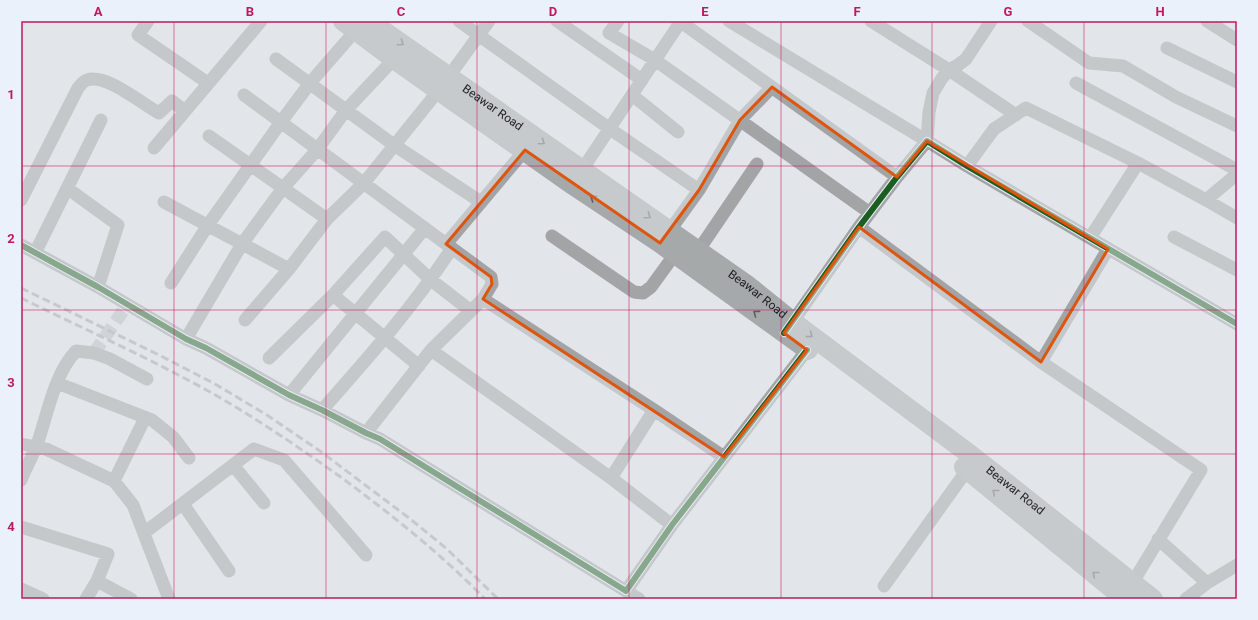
<svg xmlns="http://www.w3.org/2000/svg" width="1258" height="620" font-family="Roboto,sans-serif">
<style>
.lines{fill:none;stroke-linecap:round;stroke-linejoin:round}
.minor-tunnel{stroke:#bbbec3;stroke-width:13;stroke-dasharray:13 6;stroke-linecap:butt}
.minor{stroke:#a2a4a5;stroke-width:13}
.primary{stroke:#a6a9a9;stroke-width:20}
.rail{stroke:#a6a8a9;stroke-width:3;stroke-dasharray:8 4;stroke-linecap:butt}
.cycleway-casing{stroke:#ebf1fb;stroke-width:8}
.cycleway{stroke:#1b5e20;stroke-width:6}
.oneway{stroke:#5c5f61}
.marked{fill:none;stroke:#de560d;stroke-width:3;stroke-linejoin:round}
.grid{fill:none;stroke:#c2185b;stroke-width:1;stroke-opacity:0.55}
.labels{text-anchor:middle;stroke-width:4;stroke-linejoin:round;paint-order:stroke}
.street-label{font-size:12px;fill:#202226;stroke:#ebf1fb}
.neatline{fill:none;stroke:#c2185b;stroke-width:1.5}
.grid-label{font-size:13px;text-anchor:middle;font-weight:bold;fill:#c2185b}
</style>
<rect width="100%" height="100%" fill="#e2e5ea"/>
<g class="lines">
<path class="minor-tunnel" d="M 94,353 L 127,305"/>
<path class="minor" d="M 148,21 L 138,35 L 208,83
M 459,21 L 610,129 L 699,190
M 557,21 L 642,80
M 618,21 L 609,33 L 655,60 L 870,213
M 729,21 L 927,141 L 929,112 L 933,93 L 942,78 L 949,70 L 958,65 L 966,59 L 991,21
M 871,21 L 949,70 L 1016,115
M 1028,21 L 1089,63 L 1123,66 L 1176,97 L 1237,126
M 1207,21 L 1237,40
M 681,22 L 897,177
M 1167,48 L 1237,82
M 276,59 L 394,145 L 481,202
M 1076,83 L 1237,170
M 244,95 L 491,277 L 492,284 L 483,299 L 431,350 L 366,433
M 632,95 L 678,132
M 209,136 L 327,219
M 154,148 L 261,21
M 967,166 L 994,129 L 1026,108 L 1138,163 L 1206,200 L 1237,174
M 578,176 L 681,21
M 67,188 L 118,225 L 98,287
M 21,200 L 78,88 C 81,85 83,81 87,80 C 106,73 142,104 159,113 L 172,101 L 185,111
M 1206,200 L 1237,218
M 164,202 L 289,269
M 859,227 L 1041,362 L 1201,470 L 1133,582
M 552,236 L 634,292 L 643,293 L 651,287 L 675,254
M 665,237 L 699,190 L 740,120 L 772,87
M 1174,237 L 1237,270
M 1090,238 L 1138,163
M 446,244 L 525,150
M 21,245 L 98,287 L 186,339 L 206,348 L 289,395 L 322,410 L 366,433 L 380,439 L 626,591 L 672,525 L 807,350
M 35,253 L 101,120
M 694,257 L 757,164
M 171,283 L 208,225 L 281,122 L 310,83 L 356,30 L 359,24
M 333,295 L 419,366
M 483,299 L 654,410 L 611,478
M 245,320 L 289,269 L 327,219 L 364,183 L 439,90 L 489,21
M 789,327 L 859,227 L 897,177 L 927,141 L 967,166 L 1237,324
M 186,339 L 242,244 L 283,188 L 317,150 L 346,110 L 394,59
M 431,350 L 611,478 L 672,525
M 269,358 L 333,295 L 385,237 L 431,280 L 471,311
M 1041,362 L 1108,249
M 57,383 L 152,420 L 173,437 L 189,458
M 289,395 L 425,228
M 322,410 C 368,358 414,306 452,248
M 654,410 L 724,457
M 21,444 L 46,449 L 114,481 L 133,505 L 169,599
M 233,465 L 264,503
M 21,480 C 26,468 32,457 37,445 C 47,416 54,374 76,351 L 94,353 L 110,359 L 147,379
M 114,481 L 145,418
M 183,504 L 229,571
M 21,527 L 108,554 L 97,581 L 86,599
M 144,533 L 254,449 L 284,460 L 366,555
M 1158,539 L 1207,583
M 97,581 L 131,599
M 884,586 L 967,470
M 21,589 L 43,599
M 626,591 L 639,599
M 1186,599 L 1207,583 L 1237,565"/>
<g class="primary">
<path d="M 343,21 L 394,59 L 573,185 L 660,243 L 808,350"/>
<path id="s1" d="M 369,21 L 747,285 L 793,322 L 972,456 L 1153,599"/>
<path d="M 964,467 L 1125,599"/>
</g>
<path class="rail" d="M 21,288 L 157,354 L 215,384 L 267,415 L 320,451 L 409,518 L 447,549 L 498,599
M 21,298 C 84,329 149,358 210,392 C 256,418 300,448 342,478 C 392,515 441,554 485,599"/>
<defs>
<path id="cycleway" d="M 21,245 L 98,287 L 186,339 L 206,348 L 289,395 L 322,410 L 366,433 L 380,439 L 626,591 L 672,525 L 807,350
M 784,333 L 859,227 L 897,177 L 927,141 L 967,166 L 1237,324"/>
</defs>
<use href="#cycleway" class="cycleway-casing"/>
<use href="#cycleway" class="cycleway"/>
</g>
<defs><path id="oneway-chevron" d="M-2-3.5L2.5 0L-2 3.5" fill="none" stroke-width="1.6" stroke-linecap="round" stroke-linejoin="round"/></defs>
<g class="oneway">
<use href="#oneway-chevron" transform="translate(401 43) rotate(35)"/>
<use href="#oneway-chevron" transform="translate(542 142) rotate(35)"/>
<use href="#oneway-chevron" transform="translate(593 198) rotate(-146)"/>
<use href="#oneway-chevron" transform="translate(648 216) rotate(35)"/>
<use href="#oneway-chevron" transform="translate(756 313) rotate(-144)"/>
<use href="#oneway-chevron" transform="translate(810 335) rotate(37)"/>
<use href="#oneway-chevron" transform="translate(995 492) rotate(-141)"/>
<use href="#oneway-chevron" transform="translate(1095 574) rotate(-141)"/>
</g>
<path d="M0 0H1258V620H0ZM 772,87 L 897,177 L 927,141 L 1108,249 L 1041,362 L 859,227 L 784,333 L 807,350 L 724,457 L 483,299 L 492,284 L 491,277 L 446,244 L 525,150 L 660,243 L 699,190 L 740,120 Z" fill="#e2e5ea" fill-opacity=".55" fill-rule="evenodd"/>
<path class="marked" d="M 772,87 L 897,177 L 927,141 L 1108,249 L 1041,362 L 859,227 L 784,333 L 807,350 L 724,457 L 483,299 L 492,284 L 491,277 L 446,244 L 525,150 L 660,243 L 699,190 L 740,120 Z"/>
<path class="grid" d="M 174,21 L 174,599M 326,21 L 326,599M 477,21 L 477,599M 629,21 L 629,599M 781,21 L 781,599M 932,21 L 932,599M 1084,21 L 1084,599M 21,166 L 1237,166M 21,310 L 1237,310M 21,454 L 1237,454"/>
<g class="labels">
<g class="street-label">
<text dy="4" stroke="none"><textPath href="#s1" startOffset="151">Beawar Road</textPath></text>
<text dy="4" stroke="none"><textPath href="#s1" startOffset="475">Beawar Road</textPath></text>
<text dy="4" stroke="none"><textPath href="#s1" startOffset="799">Beawar Road</textPath></text>
</g>
</g>
<rect width="1258" height="620" fill="none" stroke="#ebf1fb" stroke-width="44"/>
<rect x="22" y="22" width="1214" height="576" class="neatline"/>
<g class="grid-label">
<text x="98" y="16">A</text>
<text x="250" y="16">B</text>
<text x="401" y="16">C</text>
<text x="553" y="16">D</text>
<text x="705" y="16">E</text>
<text x="857" y="16">F</text>
<text x="1008" y="16">G</text>
<text x="1160" y="16">H</text>
<text x="11" y="99">1</text>
<text x="11" y="243">2</text>
<text x="11" y="387">3</text>
<text x="11" y="531">4</text>
</g>
</svg>
